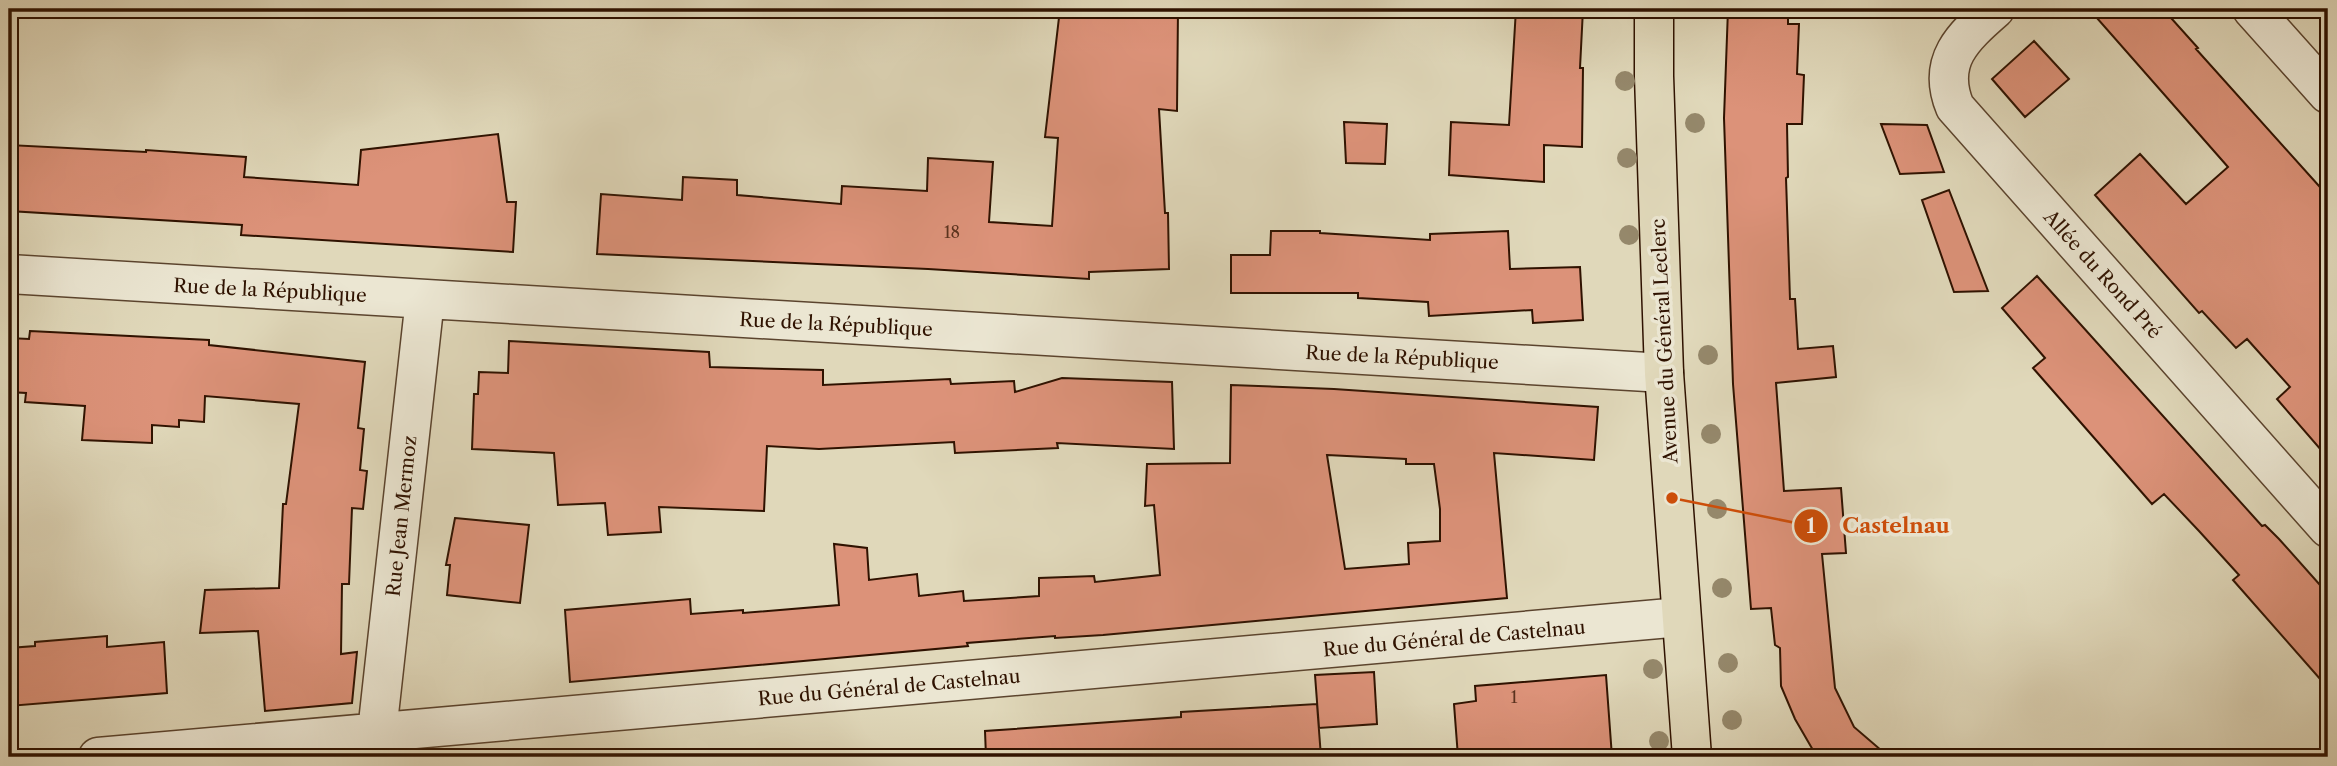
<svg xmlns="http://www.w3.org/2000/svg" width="2337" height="766" font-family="'Libre Caslon Text',serif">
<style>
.building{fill:#dc9279;stroke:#2f1200;stroke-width:2;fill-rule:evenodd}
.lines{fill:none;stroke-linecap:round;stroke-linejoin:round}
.minor-casing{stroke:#5b442e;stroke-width:41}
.major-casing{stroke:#2f1200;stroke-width:41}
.minor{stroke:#ebe6d2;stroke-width:38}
.major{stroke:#e0d8ba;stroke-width:38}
.tree{fill:#95886b}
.labels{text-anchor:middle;stroke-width:7;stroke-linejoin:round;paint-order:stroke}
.number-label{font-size:16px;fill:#5a321e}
.street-label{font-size:19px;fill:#2f1200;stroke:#ebe6d2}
.leader{fill:none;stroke:#cc4e0a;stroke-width:2.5}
.callout-dot{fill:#cc4e0a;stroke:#ebe6d2;stroke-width:2.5}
.mark-label{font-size:21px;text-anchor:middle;font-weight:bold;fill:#fff}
.callout-label{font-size:21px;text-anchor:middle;font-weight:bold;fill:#cc4e0a;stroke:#ebe6d2;stroke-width:7;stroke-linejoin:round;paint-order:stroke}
</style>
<rect width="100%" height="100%" fill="#e0d8ba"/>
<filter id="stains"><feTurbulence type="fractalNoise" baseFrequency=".00286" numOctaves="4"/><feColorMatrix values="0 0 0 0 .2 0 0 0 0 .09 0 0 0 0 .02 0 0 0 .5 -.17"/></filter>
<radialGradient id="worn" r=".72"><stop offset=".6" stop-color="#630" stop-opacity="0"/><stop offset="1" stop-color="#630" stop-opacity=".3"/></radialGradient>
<path class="building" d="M 1060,9 L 1178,9 L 1177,111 L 1159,109 L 1165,213 L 1168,213 L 1169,269 L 1089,272 L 1089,279 L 928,269 L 597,254 L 601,194 L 682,200 L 683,177 L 737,180 L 737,195 L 841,204 L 842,186 L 927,191 L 928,158 L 993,162 L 989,222 L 1052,226 L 1058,138 L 1045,137 Z
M 1516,9 L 1583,9 L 1580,68 L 1583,68 L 1582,147 L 1544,145 L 1544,182 L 1449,175 L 1451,122 L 1509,125 Z
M 1728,9 L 1788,9 L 1788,24 L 1799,24 L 1797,74 L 1804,75 L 1802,124 L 1787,124 L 1788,177 L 1786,178 L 1790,299 L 1795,299 L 1798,349 L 1833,346 L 1836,377 L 1776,383 L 1784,491 L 1841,488 L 1846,553 L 1822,554 L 1835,688 L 1854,727 L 1889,757 L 1817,757 L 1795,719 L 1781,686 L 1780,648 L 1775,645 L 1771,608 L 1751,609 L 1733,384 L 1724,118 Z
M 2089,9 L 2163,9 L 2198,48 L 2196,49 L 2328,196 L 2328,458 L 2277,399 L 2290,387 L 2247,339 L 2236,348 L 2202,311 L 2199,313 L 2095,195 L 2140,154 L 2186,204 L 2228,167 Z
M 2034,41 L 2069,79 L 2025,117 L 1992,79 Z
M 1344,122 L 1387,124 L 1385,164 L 1346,163 Z
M 1881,124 L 1927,125 L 1944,172 L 1900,174 Z
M 498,134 L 507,202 L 516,202 L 513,252 L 241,235 L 242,225 L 9,211 L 9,145 L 146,152 L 146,150 L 246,157 L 244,177 L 358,185 L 361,150 Z
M 1949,190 L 1988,291 L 1954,292 L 1922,200 Z
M 1271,231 L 1320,231 L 1320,233 L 1430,240 L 1430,234 L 1508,231 L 1510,269 L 1580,267 L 1583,320 L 1533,323 L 1532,310 L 1429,316 L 1428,302 L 1358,298 L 1358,293 L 1231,293 L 1231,255 L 1270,255 Z
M 2037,276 L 2262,526 L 2265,525 L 2279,539 L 2328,594 L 2328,688 L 2233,580 L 2239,575 L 2199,531 L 2164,494 L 2152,504 L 2033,368 L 2045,358 L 2002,308 Z
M 30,331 L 209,340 L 209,345 L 365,362 L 358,428 L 364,429 L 360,470 L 367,471 L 363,509 L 352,508 L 349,584 L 342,584 L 341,654 L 357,652 L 352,703 L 265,711 L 258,631 L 200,633 L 205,590 L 279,588 L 283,504 L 286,504 L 299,404 L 205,396 L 204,422 L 179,420 L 179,427 L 152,425 L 152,443 L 82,440 L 85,406 L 25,402 L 26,393 L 9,392 L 9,338 L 29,339 Z
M 509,341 L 709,352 L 710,367 L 823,370 L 823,385 L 950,379 L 951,384 L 1014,381 L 1015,392 L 1062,378 L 1172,382 L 1174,449 L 1057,443 L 1058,448 L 955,453 L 954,442 L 819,449 L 767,446 L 764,511 L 659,507 L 661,532 L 608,535 L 605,503 L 558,505 L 554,453 L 472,449 L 474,394 L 478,394 L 479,372 L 508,373 Z
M 1231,385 L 1334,389 L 1598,407 L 1594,460 L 1494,453 L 1507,598 L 1103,635 L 1055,638 L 1055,636 L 967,643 L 968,646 L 570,682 L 565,610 L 690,599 L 691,614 L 743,610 L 743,613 L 839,605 L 834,544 L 867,548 L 869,580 L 917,574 L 919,596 L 963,591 L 964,601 L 1039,596 L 1039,578 L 1094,576 L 1095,582 L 1160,575 L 1154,505 L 1145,506 L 1147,464 L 1230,463 ZM 1327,455 L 1406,459 L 1406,464 L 1434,464 L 1440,509 L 1440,541 L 1408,543 L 1409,564 L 1345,569 Z
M 455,518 L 529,525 L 520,603 L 447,595 L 450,565 L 446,565 Z
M 107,636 L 107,647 L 164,642 L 167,693 L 9,706 L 9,648 L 35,646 L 35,642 Z
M 1374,672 L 1377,724 L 1319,728 L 1315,675 Z
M 1606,675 L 1612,757 L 1458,757 L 1454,704 L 1476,701 L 1475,686 Z
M 1317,704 L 1321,757 L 986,757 L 985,731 L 1181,717 L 1181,712 Z"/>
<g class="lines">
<defs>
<path id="minor" d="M 1995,9 C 1963,37 1936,61 1955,107 L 2328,528
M 2252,9 L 2328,94
M 9,274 L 1664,373
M 377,732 L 425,299
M 98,757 L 1681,617"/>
<path id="major" d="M 1654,9 L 1654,76 L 1664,373 L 1692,757"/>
</defs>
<use href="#minor" class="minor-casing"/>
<use href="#major" class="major-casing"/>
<use href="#minor" class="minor"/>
<use href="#major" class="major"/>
</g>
<g class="tree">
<circle cx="1625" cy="81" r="10"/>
<circle cx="1695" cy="123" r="10"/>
<circle cx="1627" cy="158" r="10"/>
<circle cx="1629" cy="235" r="10"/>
<circle cx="1708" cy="355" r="10"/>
<circle cx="1711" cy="434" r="10"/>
<circle cx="1717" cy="509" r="10"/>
<circle cx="1722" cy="588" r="10"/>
<circle cx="1728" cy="663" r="10"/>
<circle cx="1653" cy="669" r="10"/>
<circle cx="1732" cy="720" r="10"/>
<circle cx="1659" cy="741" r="10"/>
</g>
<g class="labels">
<g class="number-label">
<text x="952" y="238">18</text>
<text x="1514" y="703">1</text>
</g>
<g class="street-label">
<text transform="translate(2103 274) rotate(48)" y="7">Allée du Rond Pré</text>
<text transform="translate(270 290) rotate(3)" y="7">Rue de la République</text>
<text transform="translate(836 324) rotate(3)" y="7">Rue de la République</text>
<text transform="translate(1664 341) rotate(-93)" y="7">Avenue du Général Leclerc</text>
<text transform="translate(1402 357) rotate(3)" y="7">Rue de la République</text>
<text transform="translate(401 516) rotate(-84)" y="7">Rue Jean Mermoz</text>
<text transform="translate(1454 638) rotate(-5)" y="7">Rue du Général de Castelnau</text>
<text transform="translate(889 687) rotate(-5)" y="7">Rue du Général de Castelnau</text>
</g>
</g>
<path class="leader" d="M1672 498L1811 526"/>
<g class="callout-dot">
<circle cx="1672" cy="498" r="7"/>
<circle cx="1811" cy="526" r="18"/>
</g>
<g class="mark-label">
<text x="1811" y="533">1</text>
</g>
<g class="callout-label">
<text x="1896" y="533">Castelnau</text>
</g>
<rect width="2337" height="766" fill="none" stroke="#e0d8ba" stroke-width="35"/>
<rect x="10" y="10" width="2316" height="745" fill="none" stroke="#2f1200" stroke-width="3.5"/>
<rect x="18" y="18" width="2302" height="731" fill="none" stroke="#2f1200" stroke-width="2"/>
<rect width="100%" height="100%" filter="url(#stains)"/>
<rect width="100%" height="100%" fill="url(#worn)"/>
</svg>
